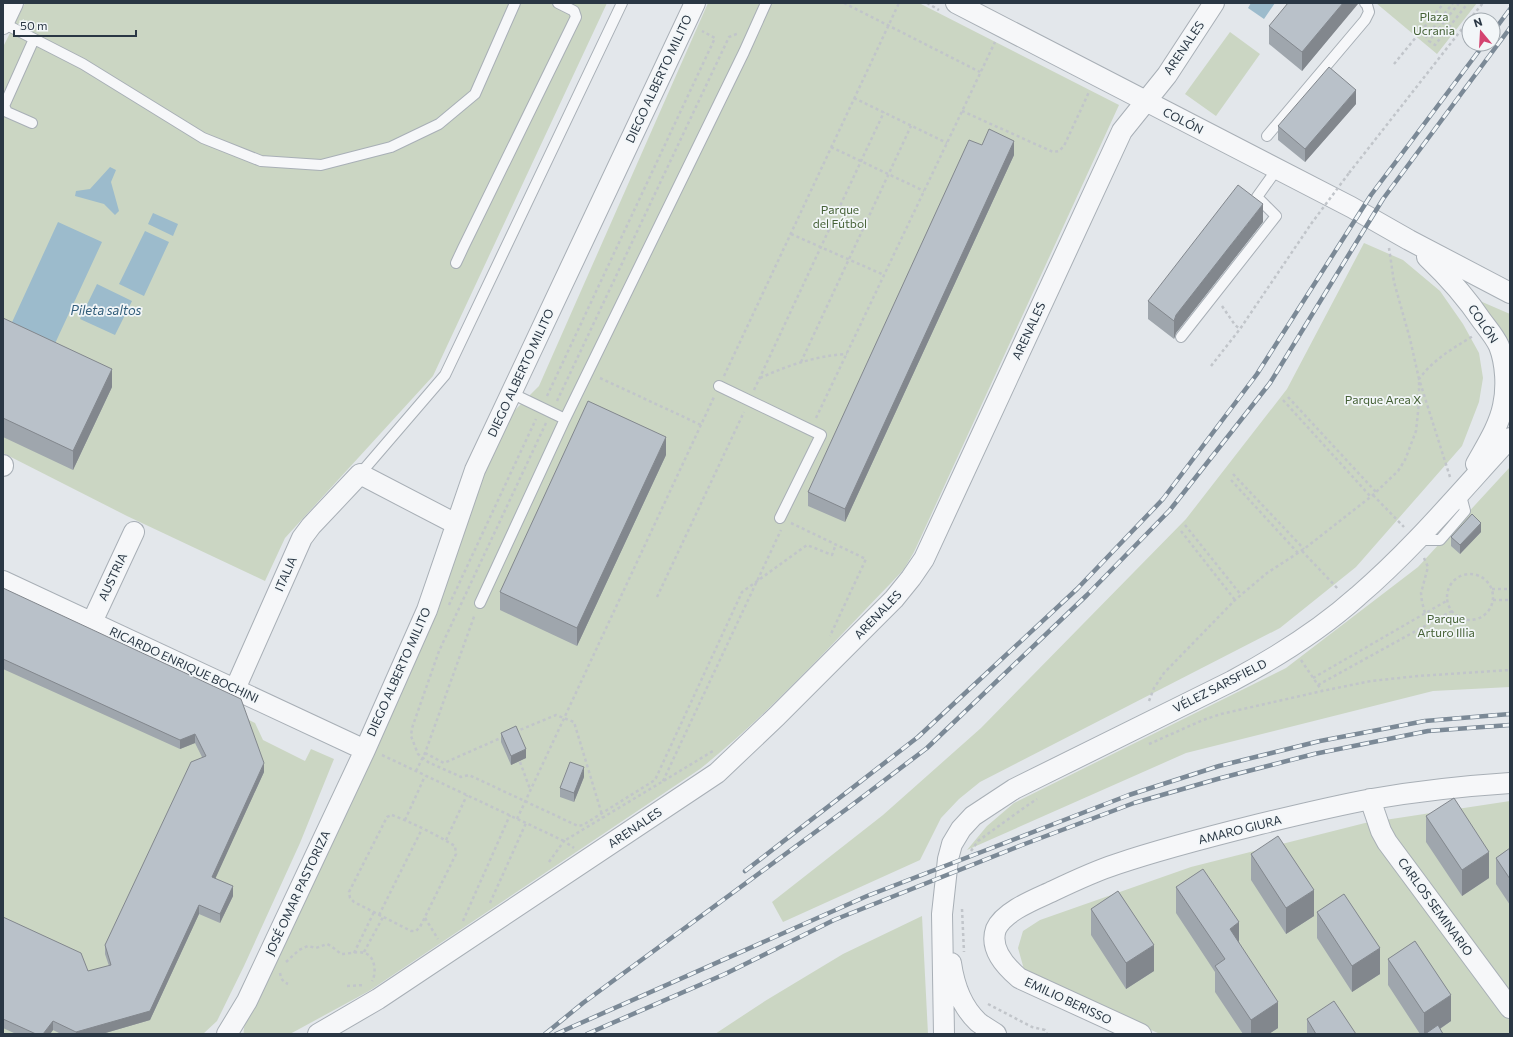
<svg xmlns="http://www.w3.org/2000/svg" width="1513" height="1037" font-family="Commissioner,sans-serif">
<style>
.green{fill:#cbd6c3}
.water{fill:#9cbbcc}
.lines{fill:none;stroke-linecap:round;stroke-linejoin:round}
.lane-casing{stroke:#a8afb6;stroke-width:12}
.street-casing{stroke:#a8afb6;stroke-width:22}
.path{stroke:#c1c5ca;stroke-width:2.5;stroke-dasharray:3 3;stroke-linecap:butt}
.lane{stroke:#f6f7f9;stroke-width:10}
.street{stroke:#f6f7f9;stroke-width:20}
.rail-casing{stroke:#7b8996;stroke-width:4.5}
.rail{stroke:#f2f6f8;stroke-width:3;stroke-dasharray:9;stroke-linecap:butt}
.path-bridge{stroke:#c1c5ca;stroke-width:2.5;stroke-dasharray:3 3;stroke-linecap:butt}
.wall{fill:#9fa6ad}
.shaded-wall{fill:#82878d}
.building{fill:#b9c1c9;stroke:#82878d}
.labels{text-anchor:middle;stroke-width:3.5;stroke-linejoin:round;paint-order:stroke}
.park-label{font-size:12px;fill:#456136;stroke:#f2f6f8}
.street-label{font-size:12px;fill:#2a3744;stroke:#f2f6f8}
.water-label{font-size:13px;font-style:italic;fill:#325d7a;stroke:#f2f6f8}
</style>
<rect width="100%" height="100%" fill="#e3e7eb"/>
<path class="green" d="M 25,3 L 607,3 L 433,376 L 285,538 L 265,581 L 127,516 L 3,453 L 3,47 Z
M 708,3 L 919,3 L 1119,105 L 914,552 L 904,569 L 891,583 C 829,647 769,714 700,769 L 369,991 L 290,1034 L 244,1034 C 242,1025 250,1015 254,1008 L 479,483 L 511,414 L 539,386 Z
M 1376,3 L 1477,3 L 1437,54 Z
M 1230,32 L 1260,54 L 1216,116 L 1185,94 Z
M 1364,243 L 1403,260 L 1440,291 L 1463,324 L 1479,353 L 1483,378 L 1479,402 L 1462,446 L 1356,567 L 1280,628 L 980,782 L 959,799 L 941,818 L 920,860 L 783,922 L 772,902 L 883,815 L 981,728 L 1186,519 L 1287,389 Z
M 1480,301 L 1510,314 L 1510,363 Z
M 1510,467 L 1510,687 L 1433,691 L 1186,753 L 967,850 L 987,826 L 1014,803 L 1286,668 L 1418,567 Z
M 3,597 L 255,723 L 263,740 L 305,761 L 311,749 L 334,759 L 300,843 L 244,966 L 217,1021 L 203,1034 L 3,1034 Z
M 1510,801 L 1510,1034 L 1160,1034 L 1025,973 L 1018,948 L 1023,931 L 1040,920 L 1191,867 L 1365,823 Z
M 922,916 L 928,1034 L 715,1034 L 765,1001 L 843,954 Z"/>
<path class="water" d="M 1251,3 L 1275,3 L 1264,19 L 1248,8 Z
M 110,167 L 116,170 L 111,182 L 119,211 L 115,215 L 104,204 L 75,196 L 76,191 L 90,189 Z
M 153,213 L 178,224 L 173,236 L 148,224 Z
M 58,222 L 102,242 L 52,350 L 8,331 Z
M 145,231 L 169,242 L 144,296 L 119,284 Z
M 97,284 L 132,301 L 115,335 L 80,319 Z"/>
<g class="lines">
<defs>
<path id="lane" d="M 3,23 L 83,64 L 203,138 L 261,161 L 321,165 L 391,147 L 439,124 L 475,94 L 515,3
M 32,123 L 7,112 L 4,106 L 34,39
M 1267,136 L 1365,20 L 1369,12 L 1367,5 L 1365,3
M 456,263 L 463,248 L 576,17 L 574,11 L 558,3
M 1181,337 L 1276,216 L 1257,197 L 1277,169
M 719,386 L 821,435 L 780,518
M 565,419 L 744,52 L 766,3
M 360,474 L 445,375 L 622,3
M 1418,540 L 1440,540 L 1465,511 L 1460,492
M 480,603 L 565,419 L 511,393"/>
<path id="street" d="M 956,3 L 1351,207 L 1409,240 L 1510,293
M 3,24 L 13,3
M 1427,257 C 1447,276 1466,297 1482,321 C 1488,329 1495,337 1499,346 C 1506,364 1507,388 1503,406 C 1499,426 1486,446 1476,464
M 3,466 L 3,465
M 3,581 L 365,750
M 92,622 L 134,532
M 235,689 L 302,538 L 311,526 L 360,474 L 456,524
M 1370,799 L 1381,831 L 1387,842 L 1510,1008
M 951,963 C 954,984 961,1006 978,1022 C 983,1026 990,1030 996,1034
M 227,1034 L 247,1001 L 365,750 L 427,610 L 475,470 L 695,3
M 318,1034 L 378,999 L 717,773 L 777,716 L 894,599 L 911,578 L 924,559 L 1122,131 L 1167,75 L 1214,3
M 944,1034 L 942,914 L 948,859 L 952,844 L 961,829 L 973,816 L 1014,789 L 1232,681 C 1277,657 1320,630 1358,596 C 1413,549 1461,491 1510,438
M 1141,1034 L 1019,978 C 1005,966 989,949 996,929 C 1004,911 1036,899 1053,891 C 1074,881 1095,871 1117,864 C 1164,848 1212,836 1260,824 C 1297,815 1334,806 1372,799 C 1418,791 1464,786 1510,783"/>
</defs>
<use href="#lane" class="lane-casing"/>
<use href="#street" class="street-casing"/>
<path class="path" d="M 844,3 L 980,72
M 927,3 L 939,10
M 1459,3 L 1429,41 L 1435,45 L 1468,3
M 1469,20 L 1483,3
M 1421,33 L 1426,37 L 1453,3
M 1394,64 L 1444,3
M 854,98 L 947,143
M 962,111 L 1053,152 L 1059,151 L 1064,146 L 1089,92
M 831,147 L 924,191
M 1349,173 L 1469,20
M 791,234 L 884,275
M 1222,306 L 1235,325 L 1240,329
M 801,362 L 911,126
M 1211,366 L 1240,329 L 1311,224
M 724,376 L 899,3
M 600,378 L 701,425
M 760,378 C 789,365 815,356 847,354
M 754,390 L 884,112
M 547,396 L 715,38 L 702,31
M 1288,397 L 1376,492
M 1283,400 L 1371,497
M 557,401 L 729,37 L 739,33
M 816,418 L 995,42
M 546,423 L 439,651 L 412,728 L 411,736 L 418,754 L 428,762 L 461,777 L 469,775 L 578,826 L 583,825 L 655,780 L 742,592 L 807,545 L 832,555 L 836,544
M 1233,474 L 1304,549
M 1450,477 L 1419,379 C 1434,359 1452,349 1473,336
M 1231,480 L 1298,553
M 1373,495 L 1404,527
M 791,523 L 866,559 L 830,636
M 1185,525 L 1241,595
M 1181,531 L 1235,600
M 1302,551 L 1339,590
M 1424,558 L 1428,567 L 1421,593 L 1422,602 L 1425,613
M1447 597a23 23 0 1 1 46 0a23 23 0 1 1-46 0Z
M 1492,589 L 1510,589
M 657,597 L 744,412
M 1493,600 L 1510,600
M 449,605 L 536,419
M 1301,660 L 1322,691
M 1313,678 L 1448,600
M 1318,685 L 1452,611
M 1149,701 L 1154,688 L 1164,673 L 1235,600 L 1267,573 L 1304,549 L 1373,495 L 1398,471 L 1405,460 L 1416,431 L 1419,403 L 1419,379 L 1410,339 L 1394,282 L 1389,248
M 515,732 L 556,715 L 574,722 L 603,818
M 1149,744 L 1203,720 L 1221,714 L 1322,691 L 1371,681 L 1418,676 L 1510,670
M 425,753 L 444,763 L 503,737
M 382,755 L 564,841 L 713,751
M 520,762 L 530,789
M 416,771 L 425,753 L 475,614
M 663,781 L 781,530
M 392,815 C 413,823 435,834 455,846 L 456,854 L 420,927 L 416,931 L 411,931 L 354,902 L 350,898 L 349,892 L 387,817 Z
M 517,819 L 714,397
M 405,820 L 425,776
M 446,840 L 467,795
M 971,851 L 978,841 L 1028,805 L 1037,799
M 549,862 L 564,841 L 574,848
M 490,903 L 526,823
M 962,909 L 964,952
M 379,915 L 422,829
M 425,918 L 438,939
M 463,921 L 510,815
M 364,952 L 383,917
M 354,953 L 374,912
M 286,962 L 299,950 L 308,946 L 316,948 L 327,944 L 331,946 L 341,954 C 348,954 357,951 364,953 C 375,955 377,973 372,981
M 280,973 C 281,979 283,982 288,984
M 347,986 L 365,985
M 988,1004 L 1032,1027 L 1045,1030 L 1047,1034"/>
<use href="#lane" class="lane"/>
<use href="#street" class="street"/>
<defs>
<path id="rail" d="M 1493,32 L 1510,9
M 745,871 L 918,737 L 1077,589 L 1163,499 L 1257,374 L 1371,195 L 1484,44
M 545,1034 L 583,1003 L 848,808 L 927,748 L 1087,595 L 1170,510 L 1270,383 L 1383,199 L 1510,28
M 556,1034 L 867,896 L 1129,795 L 1219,766 L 1320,741 L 1425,721 L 1510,714
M 587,1034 L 725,974 L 834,920 L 1022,845 L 1134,803 L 1221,778 L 1314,754 L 1428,731 L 1510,725"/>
</defs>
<use href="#rail" class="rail-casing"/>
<use href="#rail" class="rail"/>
<path class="path-bridge" d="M 1311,224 L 1349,173"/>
</g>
<path class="wall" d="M 1358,3 L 1302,71 L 1269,44 L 1269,26 Z
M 1356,104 L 1305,162 L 1278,140 L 1278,126 Z
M 982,145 L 1014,155 L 845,522 L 808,506 L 808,492 Z
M 1263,222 L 1176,333 L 1174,339 L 1148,319 L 1148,301 Z
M 3,318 L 112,387 L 73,470 L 3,437 Z
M 666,455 L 577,646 L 500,610 L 500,592 Z
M 1481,532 L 1460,554 L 1451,546 L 1451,537 Z
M 3,588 L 264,772 L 215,878 L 233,896 L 220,923 L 199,914 L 150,1020 L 102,1034 L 61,1034 L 53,1030 L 50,1034 L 16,1034 L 3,1028 L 3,917 L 88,971 L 109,966 L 105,954 L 105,945 L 202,757 L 195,743 L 180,749 L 3,669 Z
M 501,733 L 526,758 L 511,765 L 501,742 Z
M 584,777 L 574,802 L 560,797 L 560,788 Z
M 1426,816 L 1489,878 L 1462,896 L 1426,842 Z
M 1510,848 L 1510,905 L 1496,884 L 1496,858 Z
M 1251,854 L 1314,916 L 1286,934 L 1251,880 Z
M 1176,887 L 1239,942 L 1278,1028 L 1269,1034 L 1243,1034 L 1215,992 L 1215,972 L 1176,913 Z
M 1091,909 L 1154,971 L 1126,989 L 1091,935 Z
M 1317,912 L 1380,974 L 1352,992 L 1317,938 Z
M 1388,959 L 1451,1021 L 1440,1029 L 1443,1034 L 1420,1034 L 1388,985 Z
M 1307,1019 L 1356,1034 L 1307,1034 Z"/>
<path class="shaded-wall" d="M 1343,3 L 1358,4 L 1302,71 L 1302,52 Z
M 1356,90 L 1356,104 L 1305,162 L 1305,149 Z
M 1014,141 L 1014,155 L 845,522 L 845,509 Z
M 1263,204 L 1263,222 L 1176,333 L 1174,339 L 1174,321 L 1176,315 Z
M 112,369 L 112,387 L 73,470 L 73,451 Z
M 666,437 L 666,455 L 577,646 L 577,628 Z
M 1481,523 L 1481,532 L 1460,554 L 1460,545 Z
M 195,734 L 195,743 L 180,749 L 180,740 Z
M 526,749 L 526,758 L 511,765 L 511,756 Z
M 264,763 L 264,772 L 212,886 L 212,877 Z
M 584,767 L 584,777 L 574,802 L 574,793 Z
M 1489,852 L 1489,878 L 1462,896 L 1462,870 Z
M 233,886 L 233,896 L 220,923 L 220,914 Z
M 1314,890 L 1314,916 L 1286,934 L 1286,908 Z
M 199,905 L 199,914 L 150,1020 L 102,1034 L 76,1034 L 76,1032 Z
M 1239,922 L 1239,949 L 1230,929 Z
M 1154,945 L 1154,971 L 1126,989 L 1126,963 Z
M 1380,948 L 1380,974 L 1352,992 L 1352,966 Z
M 1451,995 L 1451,1021 L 1432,1034 L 1424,1034 L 1424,1013 Z
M 1278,1002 L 1278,1028 L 1269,1034 L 1251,1034 L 1251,1020 Z
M 53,1021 L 53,1030 L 50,1034 L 43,1034 Z"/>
<path class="building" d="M 1288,3 L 1343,3 L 1302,52 L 1269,26 Z
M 1329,67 L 1356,90 L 1305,149 L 1278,126 Z
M 989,129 L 1014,141 L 845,509 L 808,492 L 969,140 L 982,145 Z
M 1238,185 L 1263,204 L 1176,315 L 1174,321 L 1148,301 Z
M 3,318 L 112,369 L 73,451 L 3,418 Z
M 588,401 L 666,437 L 577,628 L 500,592 Z
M 1472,514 L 1481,523 L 1460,545 L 1451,537 Z
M 3,588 L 241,699 L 264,763 L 212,877 L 233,886 L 220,914 L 199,905 L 150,1011 L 76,1032 L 53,1021 L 43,1034 L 36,1034 L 3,1019 L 3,917 L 81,953 L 88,971 L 111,965 L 105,945 L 191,762 L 206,756 L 195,734 L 180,740 L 3,659 Z
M 516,726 L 526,749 L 511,756 L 501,733 Z
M 570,762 L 584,767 L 574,793 L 560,788 Z
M 1454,798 L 1489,852 L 1462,870 L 1426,816 Z
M 1278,836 L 1314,890 L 1286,908 L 1251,854 Z
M 1510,848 L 1510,879 L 1496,858 Z
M 1203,869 L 1239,922 L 1230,929 L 1278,1002 L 1251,1020 L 1215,966 L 1225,959 L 1176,887 Z
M 1118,891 L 1154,945 L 1126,963 L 1091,909 Z
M 1344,894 L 1380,948 L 1352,966 L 1317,912 Z
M 1415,941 L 1451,995 L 1424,1013 L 1388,959 Z
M 1334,1001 L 1356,1034 L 1316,1034 L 1307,1019 Z
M 1438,1025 L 1443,1034 L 1425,1034 Z"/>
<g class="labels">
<g class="park-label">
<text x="1434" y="21">Plaza<tspan x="1434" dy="14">Ucrania</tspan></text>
<text x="840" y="214">Parque<tspan x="840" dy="14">del Fútbol</tspan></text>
<text x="1383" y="404">Parque Area X</text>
<text x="1446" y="623">Parque<tspan x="1446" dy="14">Arturo Illia</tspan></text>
</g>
<g class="street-label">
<text transform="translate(1184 48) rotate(-56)" y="4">ARENALES</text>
<text transform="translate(659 79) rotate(-65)" y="4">DIEGO ALBERTO MILITO</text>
<text transform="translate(1183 121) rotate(27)" y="4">COLÓN</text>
<text transform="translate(1483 324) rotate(56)" y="4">COLÓN</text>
<text transform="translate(1029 331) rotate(-65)" y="4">ARENALES</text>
<text transform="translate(521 373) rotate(-65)" y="4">DIEGO ALBERTO MILITO</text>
<text transform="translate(286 574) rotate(-66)" y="4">ITALIA</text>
<text transform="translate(113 577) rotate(-65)" y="4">AUSTRIA</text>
<text transform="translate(878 615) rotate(-46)" y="4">ARENALES</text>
<text transform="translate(184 665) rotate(25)" y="4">RICARDO ENRIQUE BOCHINI</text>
<text transform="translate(399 672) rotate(-66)" y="4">DIEGO ALBERTO MILITO</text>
<text transform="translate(1220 686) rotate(-27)" y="4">VÉLEZ SARSFIELD</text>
<text transform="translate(635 828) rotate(-34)" y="4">ARENALES</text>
<text transform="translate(1240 830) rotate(-14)" y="4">AMARO GIURA</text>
<text transform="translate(298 893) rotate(-65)" y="4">JOSÉ OMAR PASTORIZA</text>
<text transform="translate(1435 907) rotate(54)" y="4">CARLOS SEMINARIO</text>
<text transform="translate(1068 1001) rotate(25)" y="4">EMILIO BERISSO</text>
</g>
<g class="water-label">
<text x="106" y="315">Pileta saltos</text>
</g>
</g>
<rect width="1513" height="1037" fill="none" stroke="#2a3744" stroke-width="8"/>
<g transform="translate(1481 32) rotate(342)"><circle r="19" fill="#f2f6f8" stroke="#a2aab0"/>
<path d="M0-3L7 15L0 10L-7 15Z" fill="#d44470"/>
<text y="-6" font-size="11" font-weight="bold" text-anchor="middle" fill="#2a3744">N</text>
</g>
<path d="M14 30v6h122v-6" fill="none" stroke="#2a3744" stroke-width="2"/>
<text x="20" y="30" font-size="12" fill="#2a3744" stroke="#f2f6f8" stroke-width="3" paint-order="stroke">50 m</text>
</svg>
